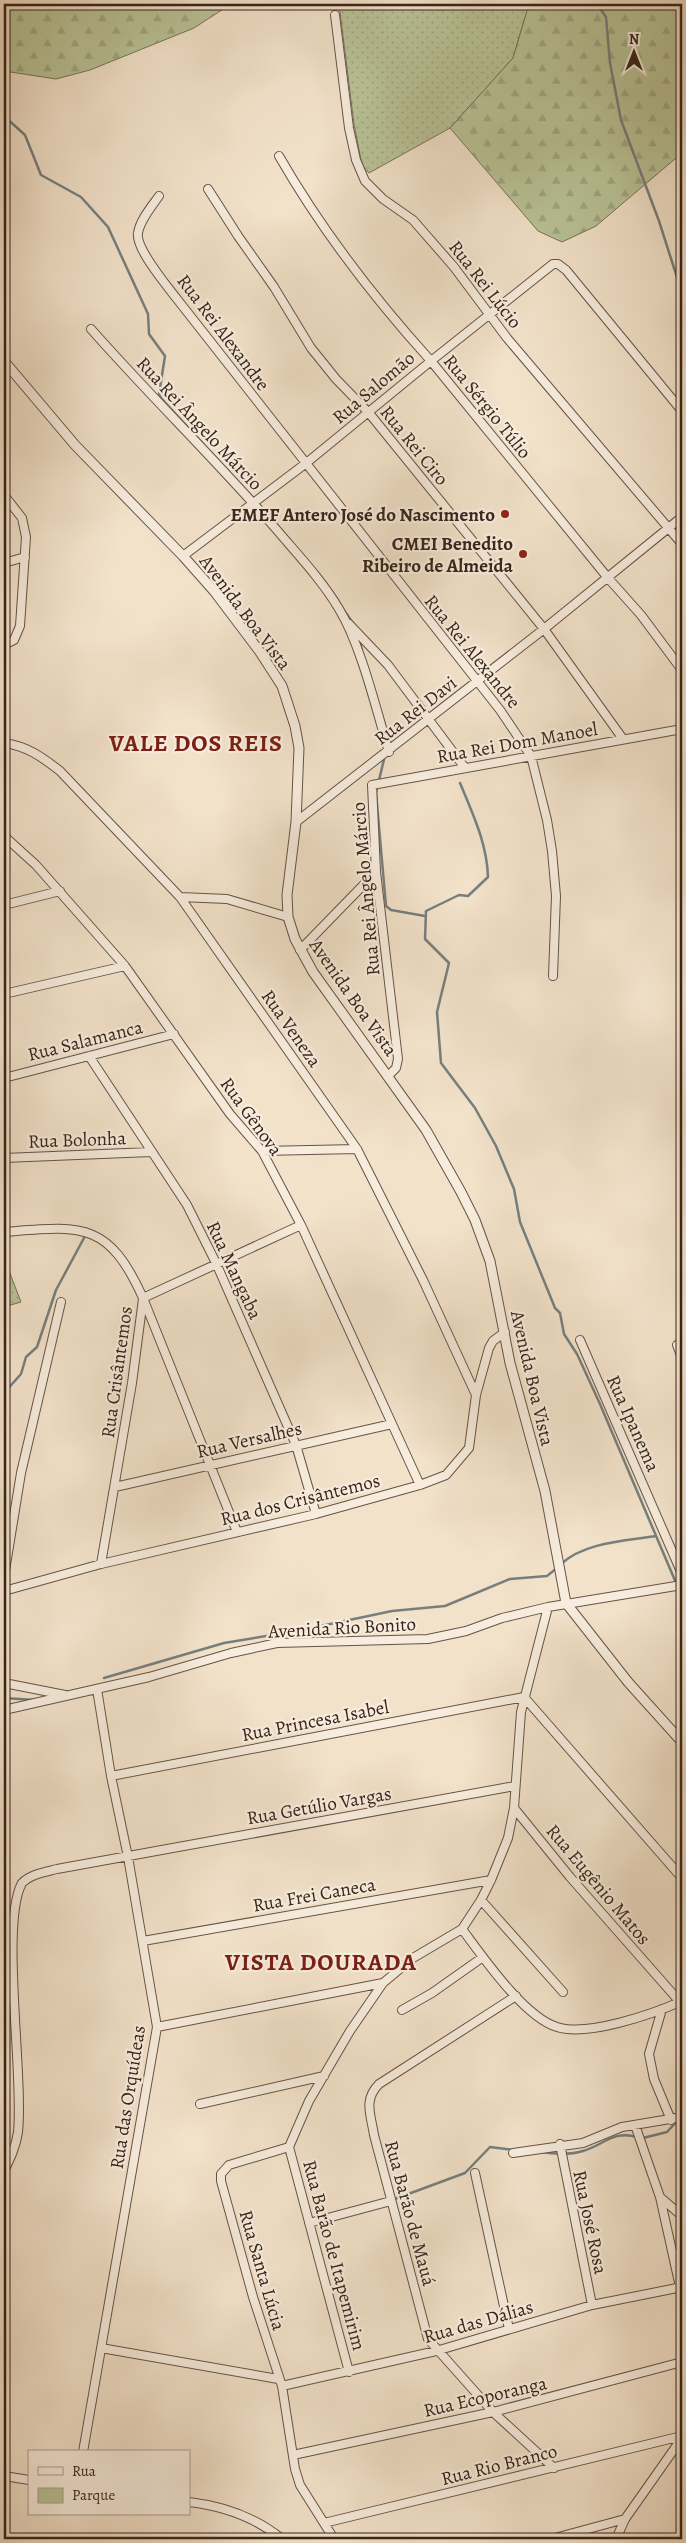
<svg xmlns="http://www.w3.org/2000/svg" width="686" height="2543" font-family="Alegreya,serif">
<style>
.green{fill:url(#green-dots);stroke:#787358}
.forest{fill:url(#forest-firs);stroke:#787358}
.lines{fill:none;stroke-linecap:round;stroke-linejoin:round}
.stream{stroke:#767f7e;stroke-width:2.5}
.minor-casing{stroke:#665346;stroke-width:10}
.tertiary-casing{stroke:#665346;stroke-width:11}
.minor{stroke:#f7ecdd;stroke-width:8}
.tertiary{stroke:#f7ecdd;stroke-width:9}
.poi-dot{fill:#8f2418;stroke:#f7ecdd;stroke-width:2}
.labels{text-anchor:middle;stroke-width:4.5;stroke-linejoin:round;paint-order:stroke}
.street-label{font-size:19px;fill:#38231a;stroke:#f7ecdd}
.poi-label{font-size:19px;font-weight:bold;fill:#38231a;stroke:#f7ecdd;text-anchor:end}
.district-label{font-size:24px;font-weight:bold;letter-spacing:1px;fill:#7a1f14;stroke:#f7ecdd}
</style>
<defs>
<pattern id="green-dots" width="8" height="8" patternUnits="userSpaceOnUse" patternTransform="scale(1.25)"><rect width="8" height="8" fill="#b9c397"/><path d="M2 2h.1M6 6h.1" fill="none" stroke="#a0a782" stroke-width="1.8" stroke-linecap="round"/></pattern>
<pattern id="forest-firs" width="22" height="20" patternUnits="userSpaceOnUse" patternTransform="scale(1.25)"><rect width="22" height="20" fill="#b9c397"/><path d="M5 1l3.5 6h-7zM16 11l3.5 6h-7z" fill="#a0a782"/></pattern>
</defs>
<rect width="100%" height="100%" fill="#f2e2ca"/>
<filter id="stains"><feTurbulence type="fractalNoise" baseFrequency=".004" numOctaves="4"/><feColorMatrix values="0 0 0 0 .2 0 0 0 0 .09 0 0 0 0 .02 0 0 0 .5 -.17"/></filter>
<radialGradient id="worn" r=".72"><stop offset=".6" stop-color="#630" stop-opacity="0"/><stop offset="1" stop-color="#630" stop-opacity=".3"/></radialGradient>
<path class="green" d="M 339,4 L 529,4 L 513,58 L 450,128 L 369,173 L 362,165 L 354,124 Z
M 4,1258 L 21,1302 L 4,1307 Z"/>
<path class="forest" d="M 4,4 L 231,4 L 194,28 L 90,70 L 56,79 L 4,71 Z
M 529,4 L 682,4 L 678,122 L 682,153 L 596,226 L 562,242 L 538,231 L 450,128 L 513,58 Z"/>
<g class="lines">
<path class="stream" d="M 597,4 L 606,17 L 610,63 L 621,120 L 659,221 L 682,293
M 4,116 L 25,135 L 41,175 L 81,197 L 108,227 L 148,314 L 149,334 L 165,356 L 159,394 L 161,398 L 261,507
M 341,606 L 355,626
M 359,639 L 362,650
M 385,755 L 376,793 L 386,906 L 391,910 L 425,916
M 460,783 C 473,814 487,844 488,877 L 468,896 L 459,895 L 426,911 L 425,939 L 449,963 L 437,1012 L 441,1063 L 475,1108 L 496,1146 L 514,1189 L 520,1222 L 555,1308 L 560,1313 L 564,1334 L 577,1354 L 600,1404 L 682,1597
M 4,1393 L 21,1374 L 26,1357 L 37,1347 L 56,1290 L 84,1238
M 561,1564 C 585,1542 625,1541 656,1536
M 104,1678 L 224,1643 L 297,1631 L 392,1611 L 445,1606 L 510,1579 L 547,1576 L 557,1568
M 4,1698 L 35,1700
M 643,2138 L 667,2132 L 678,2120
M 540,2152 C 553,2154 570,2155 583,2151 C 604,2145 613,2130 637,2137
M 392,2200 L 465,2173 L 490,2147 L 515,2150"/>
<defs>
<path id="minor" d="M 335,15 L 349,128 L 356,160 L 365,181 L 383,199 L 413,220 L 454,267 L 507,338 L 682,544
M 279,156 C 321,229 374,298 431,361 L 608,578 L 641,615 L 682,670
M 208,189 L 238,236 L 274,287 L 311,348 L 336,379 L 369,413 L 544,629 L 623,739
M 159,196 C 152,206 140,220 138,233 C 135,248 167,286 177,299 L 500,710 L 531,756 L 547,820 L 552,851 L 556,896 L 553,976
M 91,329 C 151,397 216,460 276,529 C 298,555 322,580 339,609 C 361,645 376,709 389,752
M 4,495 L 22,518 L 26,537 L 20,626 L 14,640 L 4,645
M 183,556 L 305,464 L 431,361 L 553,264 L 558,264 L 566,270 L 682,411
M 4,563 L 25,557
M 349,624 L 388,665 L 465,768
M 4,743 C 27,746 42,757 60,771 L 180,897 L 357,1149 L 423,1280 L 476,1395
M 372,785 L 682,729
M 372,785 L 376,872 L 398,1059 L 396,1068 L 389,1075
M 296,822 L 544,629 L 682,517
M 4,836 L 36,865 L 125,966 L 230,1114 L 262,1151 L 301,1225 L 420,1485
M 180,897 L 227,899 L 288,917
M 4,905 L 60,891
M 300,950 L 376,872
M 4,994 L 125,966
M 89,1056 L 187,1205 L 216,1263 L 296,1445 L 316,1514
M 4,1078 L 174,1034
M 262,1151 L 357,1149
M 4,1158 L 151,1152
M 4,1232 C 81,1226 108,1220 143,1298 L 237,1532
M 143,1298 L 301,1225
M 580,1340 L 682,1574
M 677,1345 L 682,1358
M 115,1487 L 392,1424
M 101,1564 L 132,1383 L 143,1299
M 4,1577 L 21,1473 L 61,1302
M 4,1591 L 101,1564 L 316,1514 L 420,1485 L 446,1475 L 469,1448 L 476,1395 L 489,1348 L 493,1341 L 505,1332
M 4,1683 L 65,1695
M 4,1710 L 149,1677 L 231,1653 L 277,1643 L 428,1639 L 466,1631 L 502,1618 L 548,1607 L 682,1585
M 111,1776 L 524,1697 L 682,1878
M 514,1808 L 570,1877 L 680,2002
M 481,1900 L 563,1992
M 462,1929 C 483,1957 524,2017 557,2027 C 587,2037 653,2014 682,2001
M 143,1941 L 491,1880
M 516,1996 L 379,2084 C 363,2100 371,2115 374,2135 L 428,2339 L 493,2412 L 554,2468
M 662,2009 L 649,2054 L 654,2079 L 671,2120
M 402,2010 L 432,1993 L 483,1957
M 157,2027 L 383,1983
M 200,2104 L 324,2076
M 635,2125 L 660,2197 L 682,2216
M 560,2144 L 592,2305
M 289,2147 L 229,2165 L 221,2174 L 221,2181 L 253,2297 L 282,2386 L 295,2469 L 300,2485 L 334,2539
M 513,2153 L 583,2143 L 622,2127 L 682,2117
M 4,2171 C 10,2159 16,2147 18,2132 C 24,2075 0,1923 22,1883 C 31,1874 45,1872 57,1869 L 515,1786
M 475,2173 L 509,2329
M 660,2197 L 680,2287
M 309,2223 L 391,2201
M 101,2348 L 278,2379
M 349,2372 L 289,2147 L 309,2101 L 350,2031 L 383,1983 L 413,1958 L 462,1929 L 481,1900 L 491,1880 L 508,1838 L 514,1808 L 521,1712 L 548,1607
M 282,2386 L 436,2351 L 592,2305 L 682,2287
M 83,2452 L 157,2027 L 128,1857 L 111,1776 L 97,1689
M 293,2455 L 493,2412 L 682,2362
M 4,2476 L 29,2480
M 189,2502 C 223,2506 255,2517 282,2539
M 324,2523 L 682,2436
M 551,2539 L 625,2519
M 616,2539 L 625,2519 L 682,2438"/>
<path id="tertiary" d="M 4,361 L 75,445 L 183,556 L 214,591 L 260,652 L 282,686 L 295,726 L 299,748 L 296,822 L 287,895 L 288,917 L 295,939 L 313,972 L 426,1130 L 461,1192 L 475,1220 L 490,1261 L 510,1363 L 545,1491 L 566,1603 L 628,1682 L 682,1742"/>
</defs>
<use href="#minor" class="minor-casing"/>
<use href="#tertiary" class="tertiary-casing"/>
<use href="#minor" class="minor"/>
<use href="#tertiary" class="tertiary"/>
</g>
<g class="poi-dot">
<circle cx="505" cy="514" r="5"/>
<circle cx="523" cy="554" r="5"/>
</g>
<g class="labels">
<g class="street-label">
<text transform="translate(486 284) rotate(52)" y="7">Rua Rei Lúcio</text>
<text transform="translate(224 332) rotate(53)" y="7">Rua Rei Alexandre</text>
<text transform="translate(373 387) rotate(-40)" y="7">Rua Salomão</text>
<text transform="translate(488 406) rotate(51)" y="7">Rua Sérgio Túlio</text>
<text transform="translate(200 423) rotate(47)" y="7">Rua Rei Ângelo Márcio</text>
<text transform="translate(415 445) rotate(51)" y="7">Rua Rei Ciro</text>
<text transform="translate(246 612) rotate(53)" y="7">Avenida Boa Vista</text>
<text transform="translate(473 651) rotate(51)" y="7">Rua Rei Alexandre</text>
<text transform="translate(415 710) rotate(-38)" y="7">Rua Rei Davi</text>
<text transform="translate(517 742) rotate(-10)" y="7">Rua Rei Dom Manoel</text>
<text transform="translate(365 889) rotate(-95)" y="7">Rua Rei Ângelo Márcio</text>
<text transform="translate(354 997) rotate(55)" y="7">Avenida Boa Vista</text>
<text transform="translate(292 1028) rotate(55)" y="7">Rua Veneza</text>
<text transform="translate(85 1040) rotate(-14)" y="7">Rua Salamanca</text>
<text transform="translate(252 1116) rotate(54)" y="7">Rua Gênova</text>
<text transform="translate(77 1139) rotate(-2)" y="7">Rua Bolonha</text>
<text transform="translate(235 1270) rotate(65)" y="7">Rua Mangaba</text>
<text transform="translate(116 1372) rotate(-82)" y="7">Rua Crisântemos</text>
<text transform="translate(533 1378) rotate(77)" y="7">Avenida Boa Vista</text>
<text transform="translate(634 1423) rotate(66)" y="7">Rua Ipanema</text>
<text transform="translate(249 1439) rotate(-13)" y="7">Rua Versalhes</text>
<text transform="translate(300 1499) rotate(-14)" y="7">Rua dos Crisântemos</text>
<text transform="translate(342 1627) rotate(-3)" y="7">Avenida Rio Bonito</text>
<text transform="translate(315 1720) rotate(-11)" y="7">Rua Princesa Isabel</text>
<text transform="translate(319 1805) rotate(-10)" y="7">Rua Getúlio Vargas</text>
<text transform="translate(599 1884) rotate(50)" y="7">Rua Eugênio Matos</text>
<text transform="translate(314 1894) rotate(-10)" y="7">Rua Frei Caneca</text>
<text transform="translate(127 2097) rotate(-81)" y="7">Rua das Orquídeas</text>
<text transform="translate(411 2213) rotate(75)" y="7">Rua Barão de Mauá</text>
<text transform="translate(591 2222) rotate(78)" y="7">Rua José Rosa</text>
<text transform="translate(335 2255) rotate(75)" y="7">Rua Barão de Itapemirim</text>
<text transform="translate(263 2270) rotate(74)" y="7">Rua Santa Lúcia</text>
<text transform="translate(478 2321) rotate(-16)" y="7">Rua das Dálias</text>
<text transform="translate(485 2396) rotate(-13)" y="7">Rua Ecoporanga</text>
<text transform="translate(499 2464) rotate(-14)" y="7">Rua Rio Branco</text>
</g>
<g class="poi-label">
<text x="495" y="521">EMEF Antero José do Nascimento</text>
<text x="513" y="550">CMEI Benedito<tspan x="513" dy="22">Ribeiro de Almeida</tspan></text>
</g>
<g class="district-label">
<text x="196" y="751">VALE DOS REIS</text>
<text x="321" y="1970">VISTA DOURADA</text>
</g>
</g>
<rect width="686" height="2543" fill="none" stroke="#f2e2ca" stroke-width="20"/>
<rect x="5" y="5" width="676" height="2533" fill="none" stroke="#38231a" stroke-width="2.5"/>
<rect x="10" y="10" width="666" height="2523" fill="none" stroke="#38231a"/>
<rect x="28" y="2450" width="162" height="65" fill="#f7ecdd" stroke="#ab9c8f"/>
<rect x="38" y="2467" width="25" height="8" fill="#f7ecdd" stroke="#ab9c8f"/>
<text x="72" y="2476" font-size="15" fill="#38231a">Rua</text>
<rect x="38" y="2488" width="25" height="15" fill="#b9c397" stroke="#ab9c8f"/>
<text x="72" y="2500" font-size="15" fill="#38231a">Parque</text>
<g transform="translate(634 52)" stroke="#f7ecdd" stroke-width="4" paint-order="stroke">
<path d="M0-4L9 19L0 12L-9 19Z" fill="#38231a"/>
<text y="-8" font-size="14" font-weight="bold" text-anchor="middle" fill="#38231a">N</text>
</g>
<rect width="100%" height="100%" filter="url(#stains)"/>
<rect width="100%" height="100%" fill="url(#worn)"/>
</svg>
